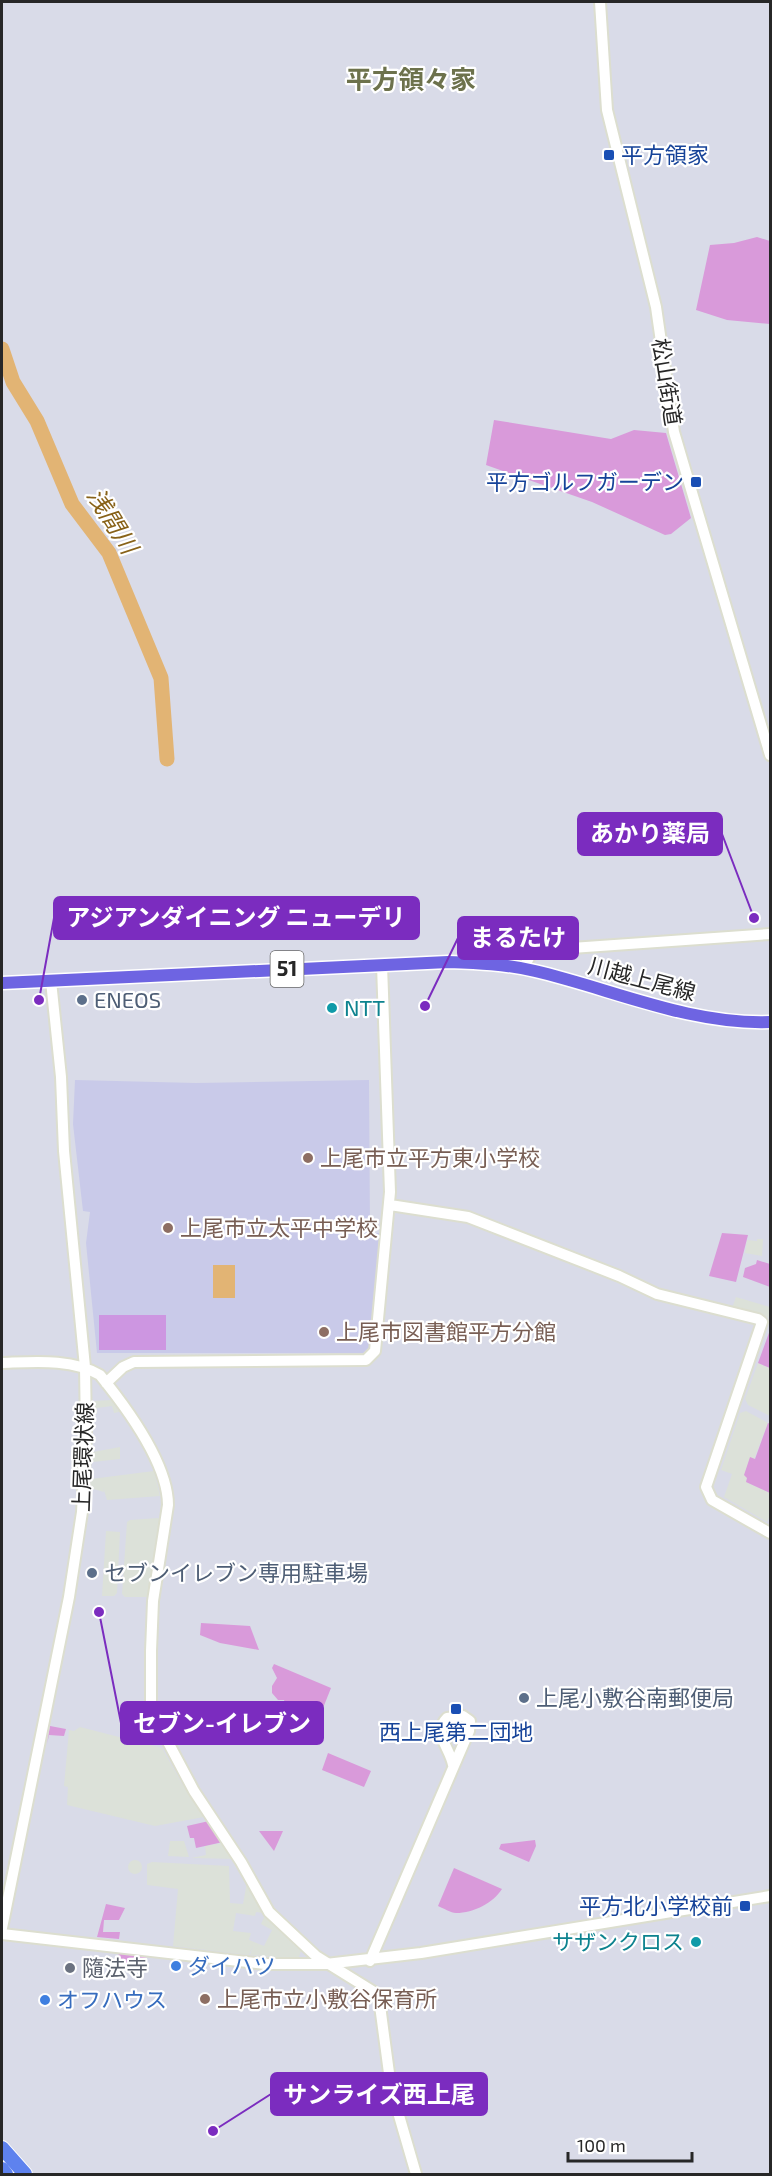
<svg xmlns="http://www.w3.org/2000/svg" width="772" height="2176" font-family="'Exo 2','Noto Sans JP',sans-serif">
<style>
.industrial{fill:#dce1d9}
.education{fill:#c9cae9}
.green{fill:#d99ada}
.pitch{fill:#cd96e1}
.water{fill:#e2b474}
.lines{fill:none;stroke-linecap:round;stroke-linejoin:round}
.river{stroke:#e2b474;stroke-width:15}
.secondary-casing{stroke:#dcdecf;stroke-width:14}
.primary-casing{stroke:#fff;stroke-width:15}
.highway-casing{stroke:#fff;stroke-width:16}
.secondary{stroke:#fff;stroke-width:10}
.primary{stroke:#6e64e2;stroke-width:12}
.highway{stroke:#5e82ee;stroke-width:14}
.transit-dot{fill:#1a4fb4;stroke:#fff;stroke-width:2}
.service-dot{fill:#5c6f8a;stroke:#fff;stroke-width:2}
.culture-dot{fill:#0f9aa8;stroke:#fff;stroke-width:2}
.education-dot{fill:#8d6e63;stroke:#fff;stroke-width:2}
.shop-dot{fill:#3f7fe0;stroke:#fff;stroke-width:2}
.worship-dot{fill:#6b7280;stroke:#fff;stroke-width:2}
.labels{text-anchor:middle;stroke-width:4.5;stroke-linejoin:round;paint-order:stroke}
.shield{fill:#fff;stroke:#686868;stroke-width:1.5}
.shield-label{font-size:21px;font-weight:bold;fill:#272727}
.transit-label{font-size:22px;fill:#164399;stroke:#fff;text-anchor:end}
.street-label{font-size:22px;fill:#272727;stroke:#fff}
.service-label{font-size:22px;fill:#4e5e75;stroke:#fff;text-anchor:start}
.culture-label{font-size:22px;fill:#0d838f;stroke:#fff;text-anchor:start}
.education-label{font-size:22px;fill:#785e54;stroke:#fff;text-anchor:start}
.shop-label{font-size:22px;fill:#366cbe;stroke:#fff;text-anchor:start}
.worship-label{font-size:22px;fill:#5b616d;stroke:#fff;text-anchor:start}
.water-label{font-size:24px;font-style:italic;fill:#886219;stroke:#fff}
.quarter-label{font-size:26px;font-weight:bold;fill:#6d724c;stroke:#fff}
.leader{fill:none;stroke:#7b2cbf;stroke-width:2}
.callout-dot{fill:#7b2cbf;stroke:#fff;stroke-width:2}
.callout{fill:#7b2cbf;stroke:#7b2cbf;stroke-width:2}
.callout-label{font-size:24px;text-anchor:middle;font-weight:bold;fill:#fff}
</style>
<rect width="100%" height="100%" fill="#d9dbe8"/>
<path class="industrial" d="M 757,1239 L 763,1239 L 762,1256 L 745,1253 L 747,1240 L 757,1241 Z
M 736,1297 L 770,1307 L 770,1318 L 732,1308 Z
M 758,1363 L 770,1368 L 770,1416 L 748,1405 L 745,1399 Z
M 111,1400 L 119,1412 L 114,1413 L 112,1406 L 97,1408 L 97,1414 L 93,1414 L 94,1401 Z
M 746,1411 L 768,1423 L 754,1459 L 751,1458 L 746,1482 L 770,1493 L 770,1515 L 767,1522 L 724,1497 L 732,1474 L 721,1470 L 740,1413 Z
M 120,1447 L 120,1459 L 93,1462 L 93,1452 Z
M 154,1471 L 160,1496 L 107,1500 L 103,1487 L 104,1492 L 90,1488 L 91,1479 Z
M 158,1518 L 161,1521 L 148,1597 L 125,1597 L 122,1594 L 127,1522 L 130,1520 Z
M 106,1531 L 120,1532 L 117,1593 L 114,1596 L 102,1596 Z
M 80,1727 L 162,1748 L 182,1784 L 205,1814 L 204,1817 L 155,1826 L 67,1805 L 68,1787 L 64,1786 L 69,1730 L 74,1731 Z
M 170,1841 L 184,1841 L 189,1857 L 168,1856 Z
M 223,1843 L 235,1859 L 191,1858 L 206,1855 L 205,1846 Z
M128 1867a7 7 0 1 1 14 0a7 7 0 1 1-14 0Z
M 152,1862 L 229,1866 L 230,1903 L 243,1904 L 247,1882 L 262,1913 L 256,1912 L 255,1916 L 236,1913 L 233,1931 L 251,1933 L 249,1940 L 264,1946 L 272,1930 L 261,1924 L 265,1915 L 302,1949 L 298,1959 L 250,1955 L 253,1946 L 249,1955 L 173,1946 L 178,1889 L 147,1885 L 147,1864 Z"/>
<path class="education" d="M 75,1080 L 196,1083 L 369,1080 L 370,1233 L 382,1233 L 370,1349 L 366,1353 L 97,1353 L 86,1243 L 90,1212 L 83,1211 L 73,1124 Z"/>
<path class="green" d="M 757,237 L 770,241 L 770,324 L 727,320 L 696,310 L 710,245 L 734,243 Z
M 494,420 L 611,439 L 634,430 L 666,433 L 691,518 L 671,534 L 665,535 L 592,502 L 486,465 Z
M 722,1233 L 748,1235 L 736,1282 L 709,1276 Z
M 757,1260 L 770,1264 L 770,1287 L 743,1277 L 745,1268 L 756,1264 Z
M 770,1330 L 770,1368 L 758,1363 Z
M 768,1423 L 770,1424 L 770,1493 L 746,1482 L 747,1478 L 744,1475 L 750,1457 L 755,1459 Z
M 201,1623 L 250,1626 L 259,1650 L 220,1643 L 200,1635 Z
M 274,1664 L 331,1688 L 321,1713 L 290,1721 L 284,1700 L 278,1700 L 272,1693 L 272,1686 L 277,1678 L 272,1668 Z
M 50,1726 L 66,1729 L 64,1736 L 49,1735 L 47,1744 Z
M 328,1753 L 371,1771 L 364,1787 L 322,1770 Z
M 209,1821 L 223,1842 L 196,1848 L 194,1838 L 190,1838 L 187,1826 Z
M 259,1831 L 283,1831 L 274,1851 Z
M 535,1840 L 536,1846 L 529,1862 L 499,1849 L 501,1844 Z
M 454,1868 L 502,1889 C 493,1903 474,1913 456,1913 C 451,1913 443,1908 438,1906 Z
M 106,1904 L 125,1908 L 119,1920 L 104,1920 L 103,1932 L 120,1932 L 119,1939 L 97,1937 Z
M 119,1951 L 146,1954 L 145,1968 L 124,1966 L 123,1970 L 117,1969 Z"/>
<path class="pitch" d="M 99,1315 L 166,1315 L 166,1350 L 99,1350 Z"/>
<path class="water" d="M 213,1265 L 235,1265 L 235,1298 L 213,1298 Z"/>
<g class="lines">
<path class="river" d="M 2,349 L 13,382 L 37,421 L 72,504 L 109,553 L 161,678 L 167,759"/>
<defs>
<path id="secondary" d="M 600,2 L 607,110 L 656,307 L 674,432 L 770,755
M 523,968 L 532,953 L 543,950 L 770,934
M 390,1205 L 468,1217 L 619,1276 L 657,1294 L 758,1319 L 762,1322 L 706,1487 L 712,1500 L 770,1533
M 2,1363 C 32,1362 72,1358 100,1375 C 126,1407 168,1463 168,1505 L 153,1601 L 151,1651 L 151,1705 L 160,1727 L 194,1791 L 241,1862 L 269,1912 L 316,1956 L 374,1992 L 379,1998 L 391,2088 L 416,2174
M 106,1383 L 123,1367 L 134,1362 L 366,1360 L 375,1351 L 390,1192 L 382,965
M 2,1928 L 69,1597 L 82,1512 L 86,1434 L 85,1367 L 64,1151 L 61,1077 L 51,981
M 2,1934 L 265,1964 L 326,1964 L 421,1953 L 770,1896
M 370,1961 L 469,1731 L 470,1721 L 463,1716 L 447,1718 C 432,1733 450,1748 453,1765"/>
<path id="primary" d="M 2,983 L 448,962 C 477,963 506,964 535,971 C 612,989 690,1025 770,1022"/>
<path id="highway" d="M 2,2148 L 25,2174
M 2,2169 L 6,2174"/>
</defs>
<use href="#secondary" class="secondary-casing"/>
<use href="#primary" class="primary-casing"/>
<use href="#highway" class="highway-casing"/>
<use href="#secondary" class="secondary"/>
<use href="#primary" class="primary"/>
<use href="#highway" class="highway"/>
</g>
<g class="transit-dot">
<rect x="603" y="149" width="12" height="12" rx="3"/>
<rect x="690" y="476" width="12" height="12" rx="3"/>
<rect x="450" y="1703" width="12" height="12" rx="3"/>
<rect x="739" y="1900" width="12" height="12" rx="3"/>
</g>
<g class="service-dot">
<circle cx="82" cy="1000" r="6"/>
<circle cx="92" cy="1573" r="6"/>
<circle cx="524" cy="1698" r="6"/>
</g>
<g class="culture-dot">
<circle cx="332" cy="1008" r="6"/>
<circle cx="696" cy="1942" r="6"/>
</g>
<g class="education-dot">
<circle cx="308" cy="1158" r="6"/>
<circle cx="168" cy="1228" r="6"/>
<circle cx="324" cy="1332" r="6"/>
<circle cx="205" cy="1999" r="6"/>
</g>
<g class="shop-dot">
<circle cx="176" cy="1966" r="6"/>
<circle cx="45" cy="2000" r="6"/>
</g>
<circle class="worship-dot" cx="70" cy="1968" r="6"/>
<g class="labels">
<rect class="shield" x="270.5" y="951" width="33" height="36" rx="4.5"/>
<g class="shield-label">
<text x="287" y="976">51</text>
</g>
<g class="transit-label">
<text x="621" y="163" text-anchor="start">平方領家</text>
<text x="684" y="490">平方ゴルフガーデン</text>
<text x="456" y="1740" text-anchor="middle">西上尾第二団地</text>
<text x="733" y="1914">平方北小学校前</text>
</g>
<g class="street-label">
<text transform="translate(667 382) rotate(81)" y="8">松山街道</text>
<text transform="translate(642 979) rotate(15)" y="8">川越上尾線</text>
<text transform="translate(83 1457) rotate(-88)" y="8">上尾環状線</text>
</g>
<g class="service-label">
<text x="94" y="1008">ENEOS</text>
<text x="104" y="1581">セブンイレブン専用駐車場</text>
<text x="536" y="1706">上尾小敷谷南郵便局</text>
</g>
<g class="culture-label">
<text x="344" y="1016">NTT</text>
<text x="684" y="1950" text-anchor="end">サザンクロス</text>
</g>
<g class="education-label">
<text x="320" y="1166">上尾市立平方東小学校</text>
<text x="180" y="1236">上尾市立太平中学校</text>
<text x="336" y="1340">上尾市図書館平方分館</text>
<text x="217" y="2007">上尾市立小敷谷保育所</text>
</g>
<g class="shop-label">
<text x="188" y="1974">ダイハツ</text>
<text x="57" y="2008">オフハウス</text>
</g>
<g class="worship-label">
<text x="82" y="1976">隨法寺</text>
</g>
<g class="water-label">
<text transform="translate(112 521) rotate(58)" y="8">浅間川</text>
</g>
<g class="quarter-label">
<text x="411" y="89">平方領々家</text>
</g>
</g>
<path class="leader" d="M754 918L722 834M39 1000L54 918M425 1006L458 938M99 1612L121 1723M213 2131L271 2094"/>
<g class="callout-dot">
<circle cx="754" cy="918" r="6"/>
<circle cx="39" cy="1000" r="6"/>
<circle cx="425" cy="1006" r="6"/>
<circle cx="99" cy="1612" r="6"/>
<circle cx="213" cy="2131" r="6"/>
</g>
<g class="callout">
<rect x="578" y="813" width="144" height="42" rx="6"/>
<rect x="54" y="897" width="365" height="42" rx="6"/>
<rect x="458" y="917" width="120" height="42" rx="6"/>
<rect x="121" y="1702" width="202" height="42" rx="6"/>
<rect x="271" y="2073" width="216" height="42" rx="6"/>
</g>
<g class="callout-label">
<text x="650" y="842">あかり薬局</text>
<text x="236" y="926">アジアンダイニング ニューデリ</text>
<text x="518" y="946">まるたけ</text>
<text x="222" y="1732">セブン-イレブン</text>
<text x="379" y="2103">サンライズ西上尾</text>
</g>
<rect width="772" height="2176" fill="none" stroke="#272727" stroke-width="6"/>
<path d="M568 2152v9h124v-9" fill="none" stroke="#272727" stroke-width="3"/>
<text x="577" y="2152" font-size="18" fill="#272727" stroke="#ffffff" stroke-width="4.5" paint-order="stroke">100 m</text>
</svg>
